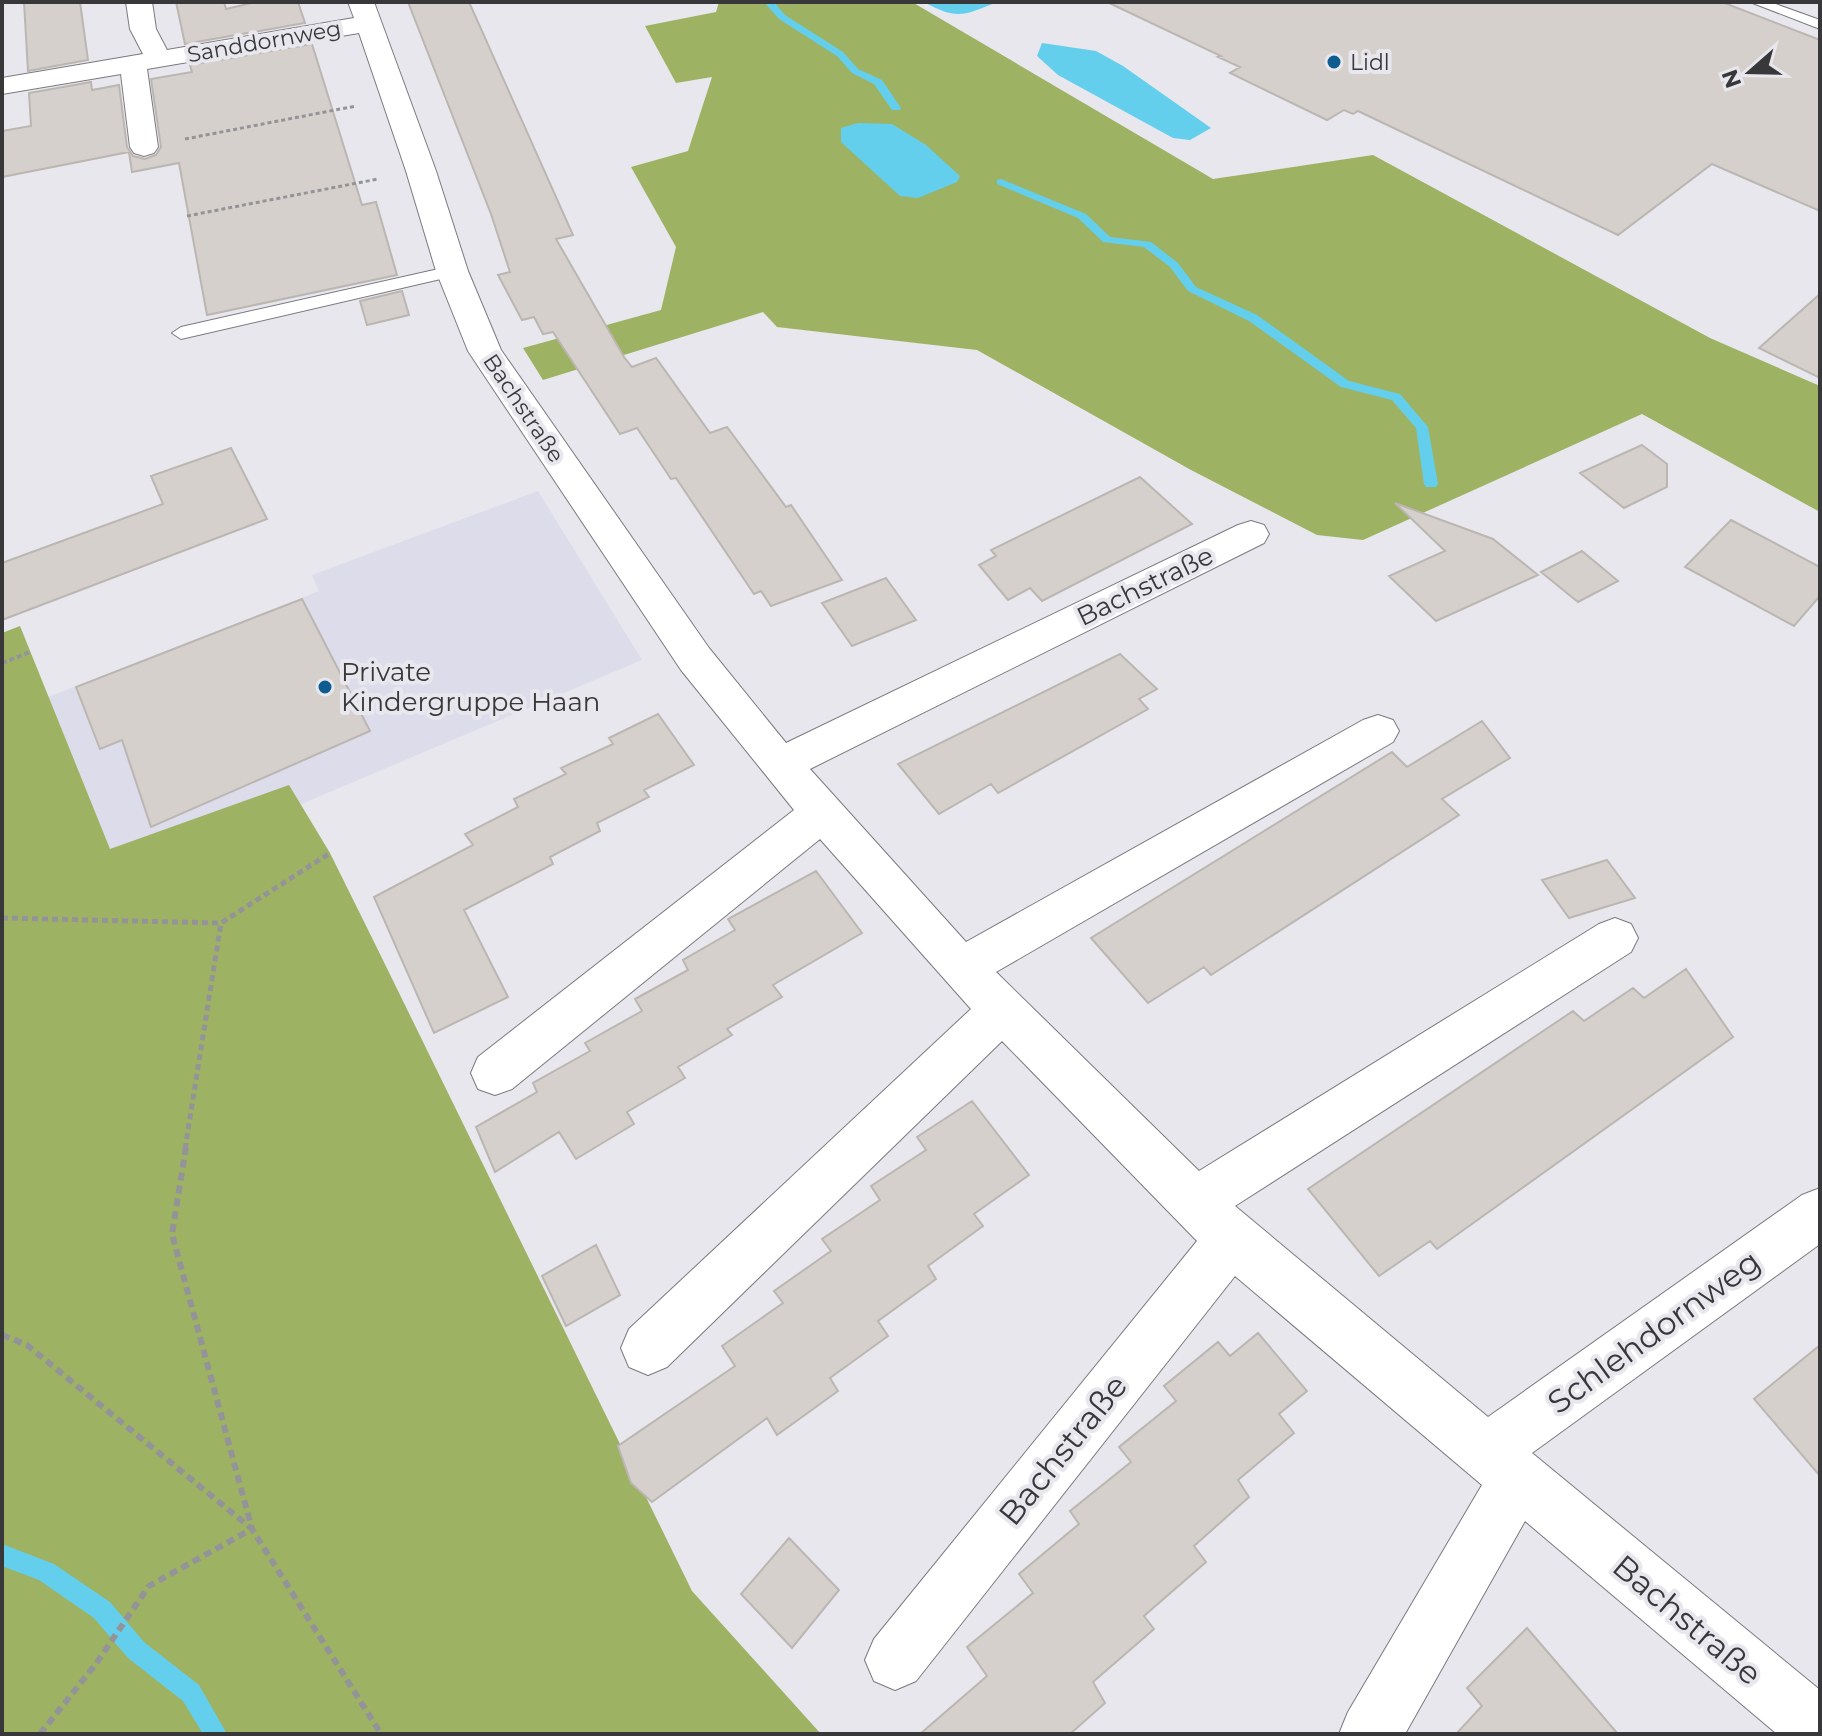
<svg xmlns="http://www.w3.org/2000/svg" width="1822" height="1736" font-family="Montserrat,sans-serif">
<style>
.built{fill:#dddcea}
.forest{fill:#9eb263}
.water{fill:#64cfed}
.lines{fill:none;stroke-linecap:round;stroke-linejoin:round}
.stream{fill:#64cfed;fill-rule:evenodd}
.building{fill:#d6d0cc;stroke:#bbb6b2;stroke-width:2}
.lane-casing{stroke:#7b7a80;stroke-width:2}
.street-casing{stroke:#7b7a80;stroke-width:2}
.path-far3{stroke:#949498;stroke-width:3;stroke-dasharray:4 3;stroke-linecap:butt}
.path-far2{stroke:#949498;stroke-width:4;stroke-dasharray:5 3;stroke-linecap:butt}
.path-far1{stroke:#949498;stroke-width:5;stroke-dasharray:6 4;stroke-linecap:butt}
.path{stroke:#949498;stroke-width:6;stroke-dasharray:8 5;stroke-linecap:butt}
.lane{fill:#fff;fill-rule:evenodd}
.street{fill:#fff;fill-rule:evenodd}
.poi-dot{fill:#0c5c8f;stroke:#e7e7ed;stroke-width:3}
.labels{text-anchor:middle;stroke-width:8;stroke-linejoin:round;paint-order:stroke}
.far-street-label{font-size:22px;fill:#38383a;stroke:#e7e7ed}
.far-poi-label{font-size:22px;fill:#38383a;stroke:#e7e7ed;text-anchor:start}
.street-label{font-size:26px;fill:#38383a;stroke:#e7e7ed}
.poi-label{font-size:26px;fill:#38383a;stroke:#e7e7ed;text-anchor:start}
.near-street-label{font-size:32px;fill:#38383a;stroke:#e7e7ed}
</style>
<rect width="100%" height="100%" fill="#e7e7ed"/>
<path class="built" d="M 538,491 L 642,660 L 48,911 L 2,715 L 319,591 L 312,575 Z"/>
<path class="forest" d="M 719,2 L 912,2 L 1213,179 L 1373,155 L 1710,338 L 1820,386 L 1820,512 L 1642,414 L 1363,540 L 1317,535 L 1191,470 L 977,350 L 777,327 L 763,312 L 543,380 L 523,348 L 661,310 L 676,247 L 631,167 L 688,151 L 712,77 L 676,83 L 645,26 L 716,12 Z
M 20,626 L 110,849 L 289,785 L 330,853 L 378,950 L 692,1591 L 821,1734 L 2,1734 L 2,633 Z"/>
<path class="water" d="M 924,2 L 997,2 C 963,16 957,20 924,2 Z
M 1042,43 L 1096,51 L 1123,66 L 1211,128 L 1190,140 L 1173,138 L 1058,75 L 1037,56 Z
M 858,123 L 892,124 L 926,145 L 960,176 L 957,182 L 918,198 L 900,196 L 841,142 L 841,128 Z"/>
<g class="lines">
<path class="stream" d="M 764,2 L 774,2 L 785,15 L 843,52 L 858,69 L 882,80 L 901,108 L 900,110 L 892,110 L 874,84 L 852,73 L 837,56 L 779,19 Z
M 1001,179 L 1086,214 L 1110,237 L 1151,242 L 1178,263 L 1196,287 L 1257,315 L 1349,381 L 1400,394 L 1428,427 L 1438,484 L 1436,487 L 1426,487 L 1424,484 L 1416,428 L 1392,400 L 1341,387 L 1249,321 L 1188,291 L 1170,267 L 1144,247 L 1103,242 L 1078,218 L 997,184 L 997,180 Z
M 2,1544 L 54,1564 L 110,1602 L 144,1642 L 199,1685 L 227,1734 L 203,1734 L 183,1701 L 128,1658 L 94,1618 L 39,1580 L 2,1566 Z"/>
</g>
<path class="building" d="M 24,2 L 80,2 L 88,60 L 28,71 Z
M 176,2 L 224,2 L 226,9 L 256,2 L 298,2 L 305,23 L 185,44 Z
M 408,2 L 469,2 L 573,235 L 556,239 L 624,357 L 632,367 L 656,358 L 710,433 L 727,427 L 786,507 L 791,505 L 842,580 L 771,606 L 761,591 L 754,594 L 676,478 L 671,479 L 637,428 L 620,434 L 553,332 L 543,334 L 534,317 L 522,320 L 498,275 L 510,272 L 491,214 Z
M 1107,2 L 1722,2 L 1820,40 L 1820,211 L 1712,164 L 1618,235 L 1358,111 L 1353,114 L 1344,110 L 1327,120 L 1230,73 L 1240,67 L 1218,57 L 1221,56 Z
M 312,44 L 362,205 L 376,202 L 397,275 L 207,315 L 179,163 L 132,172 L 129,152 L 2,177 L 2,131 L 31,126 L 29,93 L 91,82 L 92,90 L 119,85 L 127,147 L 133,156 L 145,159 L 156,155 L 161,147 L 151,79 L 192,72 L 190,65 Z
M 402,291 L 409,315 L 367,325 L 360,301 Z
M 1820,294 L 1820,378 L 1759,348 Z
M 1642,445 L 1667,464 L 1667,487 L 1624,508 L 1580,473 Z
M 231,448 L 267,519 L 2,620 L 2,563 L 163,504 L 151,476 Z
M 1140,477 L 1192,524 L 1042,601 L 1030,588 L 1008,600 L 979,565 L 996,556 L 991,550 Z
M 1395,503 L 1493,539 L 1538,575 L 1436,621 L 1389,576 L 1445,551 Z
M 1731,520 L 1820,567 L 1820,596 L 1794,626 L 1685,567 Z
M 1582,551 L 1618,581 L 1578,602 L 1541,572 Z
M 886,578 L 916,620 L 852,646 L 822,603 Z
M 302,599 L 370,731 L 151,827 L 122,740 L 100,749 L 76,687 Z
M 1120,654 L 1157,689 L 1139,699 L 1148,709 L 998,793 L 991,784 L 939,814 L 898,764 Z
M 658,714 L 694,765 L 644,790 L 649,797 L 597,823 L 600,831 L 550,857 L 553,864 L 464,910 L 508,997 L 434,1033 L 374,897 L 473,845 L 465,834 L 518,807 L 514,799 L 566,774 L 561,768 L 613,744 L 609,738 Z
M 1482,721 L 1510,758 L 1442,799 L 1459,815 L 1211,975 L 1204,967 L 1148,1003 L 1091,938 L 1392,752 L 1407,767 Z
M 1607,860 L 1635,898 L 1569,918 L 1542,880 Z
M 816,871 L 862,933 L 773,985 L 782,997 L 727,1029 L 732,1035 L 678,1067 L 685,1078 L 627,1112 L 634,1124 L 576,1159 L 559,1132 L 495,1172 L 476,1127 L 537,1092 L 533,1083 L 590,1051 L 585,1043 L 642,1011 L 635,999 L 688,970 L 683,960 L 735,930 L 728,919 Z
M 1686,969 L 1733,1037 L 1437,1249 L 1430,1241 L 1379,1276 L 1308,1189 L 1573,1011 L 1584,1021 L 1633,988 L 1644,998 Z
M 972,1101 L 1029,1175 L 974,1214 L 983,1226 L 928,1266 L 936,1279 L 878,1321 L 888,1336 L 830,1378 L 838,1391 L 777,1435 L 767,1418 L 652,1502 L 631,1483 L 618,1446 L 735,1366 L 722,1346 L 783,1303 L 774,1291 L 831,1251 L 822,1239 L 880,1200 L 871,1186 L 926,1150 L 917,1137 Z
M 596,1245 L 620,1295 L 566,1326 L 542,1276 Z
M 1258,1333 L 1307,1391 L 1279,1414 L 1294,1433 L 1238,1480 L 1249,1497 L 1194,1546 L 1206,1562 L 1144,1616 L 1154,1629 L 1093,1682 L 1105,1703 L 1070,1734 L 920,1734 L 987,1676 L 967,1647 L 1033,1593 L 1019,1574 L 1079,1524 L 1070,1511 L 1131,1462 L 1119,1447 L 1176,1401 L 1164,1386 L 1218,1342 L 1230,1356 Z
M 1820,1345 L 1820,1476 L 1754,1399 Z
M 789,1538 L 839,1590 L 792,1648 L 741,1594 Z
M 1527,1628 L 1618,1734 L 1456,1734 L 1482,1706 L 1467,1688 Z"/>
<g class="lines">
<defs>
<path id="lane" d="M 1750,2 L 1770,2 L 1820,20 L 1820,29 Z
M 452,266 L 458,267 L 461,271 L 458,275 L 181,339 L 172,333 L 181,327 Z"/>
<path id="street" d="M 126,2 L 152,2 L 156,29 L 167,50 L 354,18 L 348,2 L 374,2 L 436,171 L 468,271 L 501,350 L 709,648 L 786,743 L 1238,525 L 1251,521 L 1264,525 L 1269,534 L 1264,543 L 810,769 L 966,942 L 1363,720 L 1378,715 L 1393,720 L 1399,731 L 1393,742 L 996,972 L 1199,1171 L 1599,924 L 1615,918 L 1631,924 L 1638,938 L 1631,952 L 1235,1206 L 1488,1417 L 1802,1195 L 1820,1188 L 1820,1244 L 1532,1453 L 1820,1690 L 1820,1734 L 1777,1734 L 1525,1521 L 1405,1734 L 1339,1734 L 1348,1712 L 1482,1485 L 1235,1276 L 916,1681 L 895,1690 L 874,1681 L 865,1660 L 874,1639 L 1197,1241 L 1002,1041 L 667,1367 L 648,1375 L 629,1367 L 621,1348 L 629,1329 L 971,1009 L 820,839 L 512,1089 L 495,1095 L 478,1089 L 471,1073 L 478,1057 L 794,810 L 681,670 L 468,351 L 436,271 L 406,171 L 359,33 L 147,69 L 158,147 L 154,153 L 144,156 L 134,153 L 130,147 L 121,74 L 2,94 L 2,78 L 143,54 L 130,29 Z"/>
</defs>
<use href="#lane" class="lane-casing"/>
<use href="#street" class="street-casing"/>
<path class="path-far3" d="M 185,139 L 356,106
M 187,216 L 378,179"/>
<path class="path-far2" d="M 2,663 L 30,652"/>
<path class="path-far1" d="M 2,918 L 221,923
M 185,1149 L 221,923 L 330,853"/>
<path class="path" d="M 186,1147 L 172,1234 L 252,1529 L 381,1734
M 2,1335 L 27,1345 L 252,1529
M 40,1734 L 95,1665 L 149,1586 L 252,1529"/>
<use href="#lane" class="lane"/>
<use href="#street" class="street"/>
</g>
<g class="poi-dot">
<circle cx="1334" cy="62" r="8"/>
<circle cx="325" cy="687" r="8"/>
</g>
<g class="labels">
<g class="far-street-label">
<text transform="translate(264 41) rotate(-10)" y="8">Sanddornweg</text>
<text transform="translate(524 408) rotate(56)" y="8">Bachstraße</text>
</g>
<g class="far-poi-label">
<text x="1350" y="70">Lidl</text>
</g>
<g class="street-label">
<text transform="translate(1145 586) rotate(-26)" y="9">Bachstraße</text>
</g>
<g class="poi-label">
<text x="341" y="681">Private<tspan x="341" dy="30">Kindergruppe Haan</tspan></text>
</g>
<g class="near-street-label">
<text transform="translate(1654 1332) rotate(-36)" y="11">Schlehdornweg</text>
<text transform="translate(1063 1450) rotate(-51)" y="11">Bachstraße</text>
<text transform="translate(1687 1620) rotate(40)" y="11">Bachstraße</text>
</g>
</g>
<rect width="1822" height="1736" fill="none" stroke="#38383a" stroke-width="8"/>
<g transform="translate(1750 72) rotate(250)" stroke="#e7e7ed" stroke-width="6" paint-order="stroke">
<path d="M0-6L14 30L0 20L-14 30Z" fill="#38383a"/>
<text y="-12" font-size="22" font-weight="bold" text-anchor="middle" fill="#38383a">N</text>
</g>
</svg>
